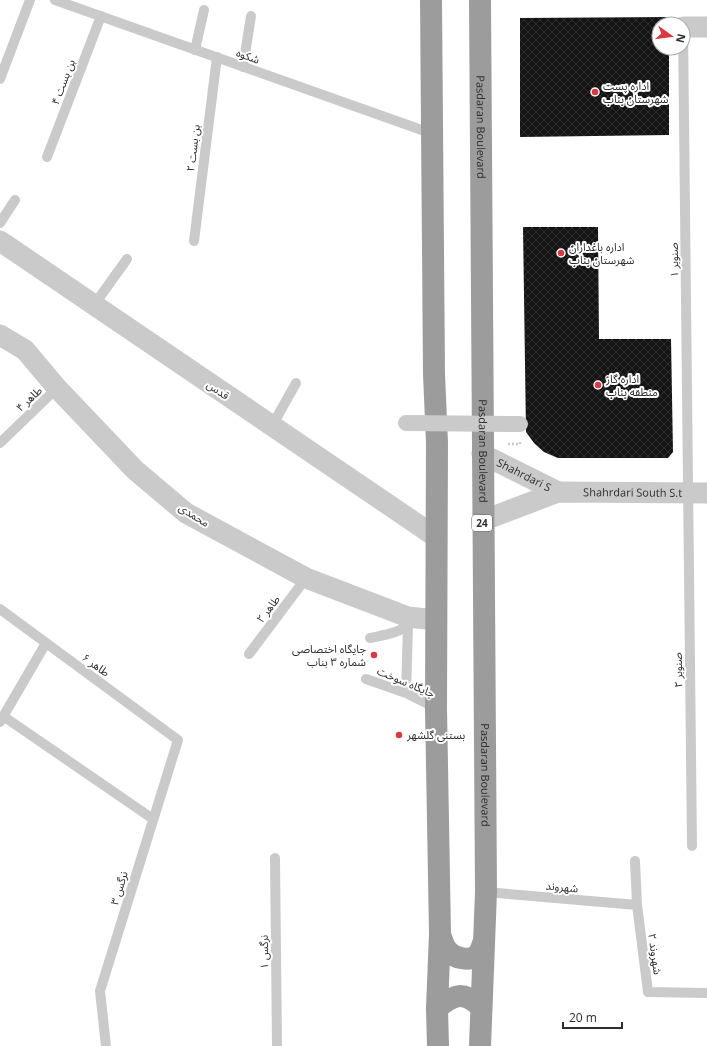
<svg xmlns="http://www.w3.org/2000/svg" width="707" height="1046" font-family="'Open Sans','Noto Sans Arabic',sans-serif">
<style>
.building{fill:url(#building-cross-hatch)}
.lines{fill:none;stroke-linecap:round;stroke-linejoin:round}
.path{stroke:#cacaca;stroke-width:2.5;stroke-dasharray:2 2;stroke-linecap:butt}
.service{stroke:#cacaca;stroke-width:10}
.minor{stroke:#cacaca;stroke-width:21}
.trunk{stroke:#9c9c9c;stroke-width:22}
.pedestrian-bridge{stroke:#cacaca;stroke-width:16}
.poi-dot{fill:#da3843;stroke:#fff;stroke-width:1.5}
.labels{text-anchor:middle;stroke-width:4;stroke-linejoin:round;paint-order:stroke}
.shield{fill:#fff;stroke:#6c6c6c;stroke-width:1}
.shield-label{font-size:10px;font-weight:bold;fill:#2d2d2d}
.street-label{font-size:11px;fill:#2d2d2d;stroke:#fff}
.poi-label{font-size:11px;fill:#2d2d2d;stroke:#fff;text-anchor:start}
</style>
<defs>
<pattern id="building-cross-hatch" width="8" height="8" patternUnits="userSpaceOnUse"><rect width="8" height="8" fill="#141414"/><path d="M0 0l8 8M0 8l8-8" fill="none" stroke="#2e2e2e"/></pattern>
</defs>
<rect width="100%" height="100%" fill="#fff"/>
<path class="building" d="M 669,17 L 669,24 L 659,24 L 659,48 L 669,48 L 669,135 L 520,137 L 520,18 Z
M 523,227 L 598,227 L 599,339 L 671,339 L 673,452 L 668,458 L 558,458 L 544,452 L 534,443 L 526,432 Z"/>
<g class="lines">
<path class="path" d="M 508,444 L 520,444 L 520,441"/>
<path class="service" d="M 55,0 L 433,134
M 683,27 L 692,846
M 195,50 L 204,10
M 243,67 L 251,16
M 0,79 L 30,0
M 47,157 L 101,16
M 0,223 L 15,200
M 194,241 L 217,57
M 94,305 L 127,259
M 272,426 L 296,383
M 0,443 L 57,388
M 0,609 L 178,740 L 100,991 L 106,1046
M 370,638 C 384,635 401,633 412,622
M 249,654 L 306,578
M 366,679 L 406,693 L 436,708
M 406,693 L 408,626
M 3,716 L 153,819
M 0,722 L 46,643
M 275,858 L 277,1046
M 635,861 L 637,905 L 648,992 L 707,993
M 486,892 L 637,905"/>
<g class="minor">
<path d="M 683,27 L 707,27"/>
<path d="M 0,241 L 436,537"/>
<path d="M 0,335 L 25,350 L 57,388 L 135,470 L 186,513 L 306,578 L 408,617 L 436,620"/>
<path id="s1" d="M 482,454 L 558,492"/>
<path id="s2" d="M 482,521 L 558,492 L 707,493"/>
</g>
<g class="trunk">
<path d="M 431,0 L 434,374 L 437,443 L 436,708 L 440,934 L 437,1008 L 438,1046"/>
<path id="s3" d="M 480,0 L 486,892 L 480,1046"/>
<path d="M 440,934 C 442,940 444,947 448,951 C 454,958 470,962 477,955 C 481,952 482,945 484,941"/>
<path d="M 437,1008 C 455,994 463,991 480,1006"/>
</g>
<path class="pedestrian-bridge" d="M 406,423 L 520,424"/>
</g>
<g class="poi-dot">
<circle cx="595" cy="92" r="4"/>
<circle cx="561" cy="253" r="4"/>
<circle cx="598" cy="385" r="4"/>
<circle cx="374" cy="655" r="4"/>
<circle cx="399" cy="735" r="4"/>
</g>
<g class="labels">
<rect class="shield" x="472" y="515" width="20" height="16" rx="3"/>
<g class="shield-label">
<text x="482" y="527">24</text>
</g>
<g class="street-label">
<text transform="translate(248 56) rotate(20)" y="4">شکوه</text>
<text transform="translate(63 82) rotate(-69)" y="4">بن بست ۴</text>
<text dy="4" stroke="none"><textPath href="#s3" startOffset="127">Pasdaran Boulevard</textPath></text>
<text transform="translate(193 148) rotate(-83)" y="4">بن بست ۲</text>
<text transform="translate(674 260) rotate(-91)" y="4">صنوبر ۱</text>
<text transform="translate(218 390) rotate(34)" y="4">قدس</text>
<text transform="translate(29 399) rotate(-43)" y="4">طاهر ۴</text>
<text dy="4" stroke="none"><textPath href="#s3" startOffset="451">Pasdaran Boulevard</textPath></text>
<text dy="4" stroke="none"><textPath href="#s1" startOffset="47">Shahrdari S</textPath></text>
<text dy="4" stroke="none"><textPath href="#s2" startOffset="156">Shahrdari South S.t</textPath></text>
<text transform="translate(194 515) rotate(32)" y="4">محمدی</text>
<text transform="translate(268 609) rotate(-53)" y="4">طاهر ۲</text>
<text transform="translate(96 665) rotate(36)" y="4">طاهر ۶</text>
<text transform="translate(678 670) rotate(-91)" y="4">صنوبر ۲</text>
<text transform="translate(406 682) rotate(23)" y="4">جایگاه سوخت</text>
<text dy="4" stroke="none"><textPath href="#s3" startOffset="775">Pasdaran Boulevard</textPath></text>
<text transform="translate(562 887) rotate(5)" y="4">شهروند</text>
<text transform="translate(119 888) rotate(-73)" y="4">نرگس ۳</text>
<text transform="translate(264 952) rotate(-91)" y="4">نرگس ۱</text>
<text transform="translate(655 954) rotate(82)" y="4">شهروند ۲</text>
</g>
<g class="poi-label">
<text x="603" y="90">اداره پست<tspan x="603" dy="13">شهرستان بناب</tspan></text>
<text x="569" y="251">اداره باغداران<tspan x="569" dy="13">شهرستان بناب</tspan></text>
<text x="606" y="383">اداره گاز<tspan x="606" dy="13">منطقه بناب</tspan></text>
<text x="366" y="653" text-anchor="end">جایگاه اختصاصی<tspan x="366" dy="13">شماره ۳ بناب</tspan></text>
<text x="407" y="739">بستنی گلشهر</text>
</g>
</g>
<g transform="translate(671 36) rotate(104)"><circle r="19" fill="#ffffff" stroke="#ababab"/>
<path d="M0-3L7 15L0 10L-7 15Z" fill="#da3843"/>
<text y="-6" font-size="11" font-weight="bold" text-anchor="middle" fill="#2d2d2d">N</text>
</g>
<path d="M563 1022v6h59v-6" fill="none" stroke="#2d2d2d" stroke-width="2"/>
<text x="569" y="1022" font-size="12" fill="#2d2d2d" stroke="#ffffff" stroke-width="3" paint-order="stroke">20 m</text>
</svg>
